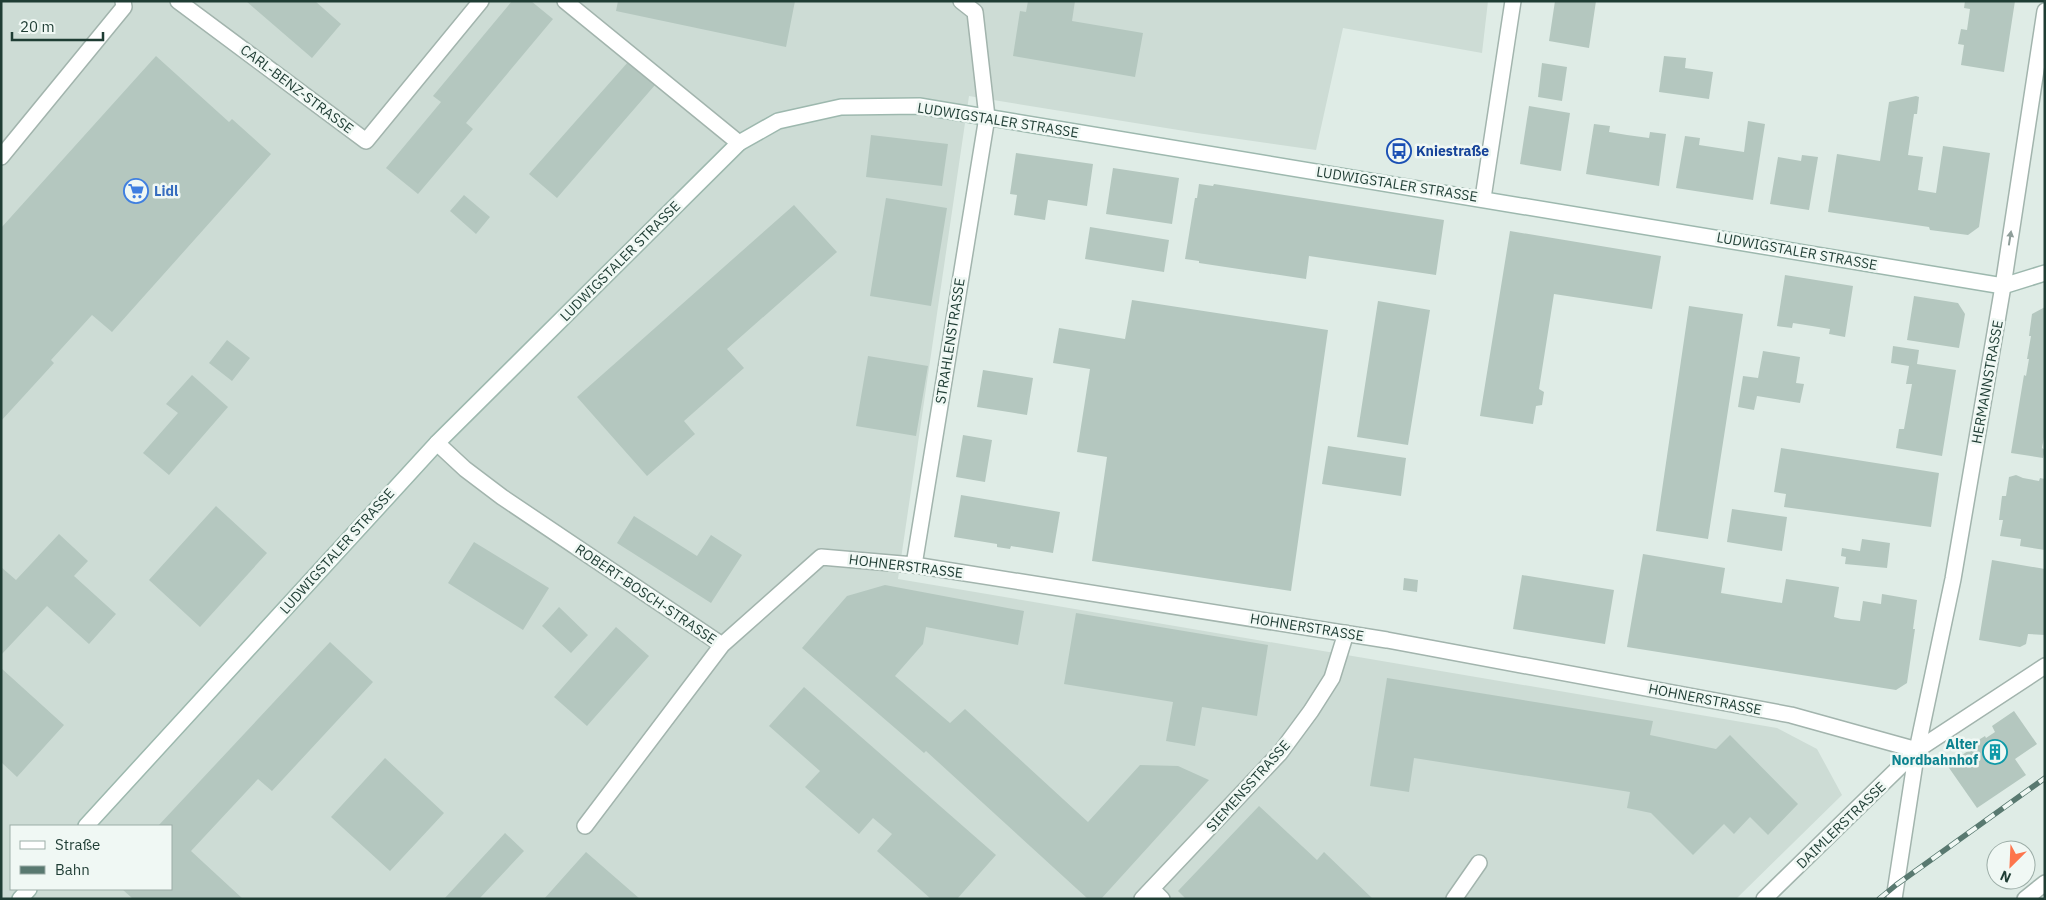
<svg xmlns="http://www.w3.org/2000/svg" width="2046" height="900" font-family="'IBM Plex Sans',sans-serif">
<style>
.built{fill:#cddcd5;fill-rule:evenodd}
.building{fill:#b4c7bf}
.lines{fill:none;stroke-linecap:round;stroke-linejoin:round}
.service-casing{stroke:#a2b4ad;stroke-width:18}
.minor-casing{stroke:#a2b4ad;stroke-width:18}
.secondary-casing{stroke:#9db8ae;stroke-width:18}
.service{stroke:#fff;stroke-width:15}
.minor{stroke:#fff;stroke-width:15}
.secondary{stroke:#fff;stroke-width:15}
.rail-casing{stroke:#597970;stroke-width:5.5}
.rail{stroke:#f0f8f4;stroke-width:4;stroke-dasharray:11;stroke-linecap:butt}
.oneway{fill:#8f9e9a}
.labels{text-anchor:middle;stroke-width:5;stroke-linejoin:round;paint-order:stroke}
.street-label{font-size:14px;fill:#1f3d34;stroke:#f0f8f4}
.transit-label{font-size:14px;font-weight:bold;fill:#164399;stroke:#f0f8f4;text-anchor:start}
.shop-label{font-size:14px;font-weight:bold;fill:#366cbe;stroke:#f0f8f4;text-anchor:start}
.culture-label{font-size:14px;font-weight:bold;fill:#0d838f;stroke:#f0f8f4;text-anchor:end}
</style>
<rect width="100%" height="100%" fill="#dfece6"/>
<path class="built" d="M 1,1 L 1488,1 L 1482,53 L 1343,28 L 1316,150 L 1197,133 L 969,96 L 898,579 L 1777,728 L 1817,749 L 1842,795 L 1736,899 L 1,899 ZM 11,826 L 171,826 L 171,889 L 11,889 Z"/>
<path class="building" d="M 246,1 L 315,1 L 341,24 L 312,58 Z
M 512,1 L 531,1 L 553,19 L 466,123 L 473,129 L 418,194 L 386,168 L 441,102 L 433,96 Z
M 618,1 L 795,1 L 786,47 L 616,11 Z
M 1028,1 L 1075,1 L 1072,21 L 1143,33 L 1135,77 L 1013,56 L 1020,11 L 1026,12 Z
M 1555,1 L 1596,1 L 1589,48 L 1549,41 Z
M 1965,1 L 2015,1 L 2004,72 L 1961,65 L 1964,45 L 1958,44 L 1961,29 L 1967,30 L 1970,9 L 1964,8 Z
M 156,56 L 229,122 L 232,119 L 271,154 L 112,332 L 92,315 L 51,360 L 54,363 L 1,421 L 1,228 Z
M 1664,56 L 1686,58 L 1685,68 L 1713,72 L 1709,99 L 1659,92 Z
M 628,62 L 655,85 L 557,198 L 529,174 Z
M 1542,63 L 1567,67 L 1562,101 L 1538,97 Z
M 1916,96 L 1919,97 L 1917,114 L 1914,114 L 1908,155 L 1923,157 L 1918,190 L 1936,193 L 1943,146 L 1990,153 L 1979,227 L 1968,235 L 1930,230 L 1929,227 L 1828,212 L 1837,154 L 1880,161 L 1889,102 Z
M 1529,106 L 1570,113 L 1561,171 L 1520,164 Z
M 1748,121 L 1765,124 L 1753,200 L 1676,188 L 1685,136 L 1700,138 L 1699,145 L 1744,152 Z
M 1594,124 L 1610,126 L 1609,132 L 1627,135 L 1649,138 L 1650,132 L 1666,134 L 1659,186 L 1586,174 Z
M 871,135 L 948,144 L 942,186 L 866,177 Z
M 1016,153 L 1093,164 L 1087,206 L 1048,200 L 1045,220 L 1014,215 L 1017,195 L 1010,194 Z
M 1802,155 L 1818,157 L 1809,210 L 1770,204 L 1778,157 L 1801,161 Z
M 1113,168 L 1179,178 L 1172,224 L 1106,214 Z
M 1199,184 L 1213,186 L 1214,184 L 1444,220 L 1436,275 L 1309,256 L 1306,279 L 1199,263 L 1199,261 L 1185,259 L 1195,198 L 1197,198 Z
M 464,195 L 490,217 L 476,234 L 450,211 Z
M 886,198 L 947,208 L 931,306 L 870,296 Z
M 794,205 L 837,252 L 727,349 L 744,368 L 684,421 L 695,434 L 647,476 L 577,397 Z
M 1090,227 L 1169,240 L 1164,272 L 1085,259 Z
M 1510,231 L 1661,256 L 1652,309 L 1554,294 L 1539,389 L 1544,392 L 1542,405 L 1536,406 L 1533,424 L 1480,416 Z
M 1785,275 L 1853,286 L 1845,337 L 1829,334 L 1830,329 L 1812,326 L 1793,323 L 1792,328 L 1777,326 Z
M 1914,296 L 1958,303 L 1965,314 L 1959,348 L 1907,340 Z
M 1132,300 L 1328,330 L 1291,591 L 1092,561 L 1107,457 L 1077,452 L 1090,369 L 1053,363 L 1059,328 L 1125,339 Z
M 1378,301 L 1430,310 L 1408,445 L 1357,437 Z
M 1689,306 L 1743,314 L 1708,539 L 1656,531 Z
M 2045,307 L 2045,432 L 2042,448 L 2045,450 L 2043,458 L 2011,453 L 2024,375 L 2026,376 L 2029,359 L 2027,359 L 2031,336 L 2029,336 L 2032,314 Z
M 227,340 L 250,358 L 232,381 L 209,363 Z
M 1893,346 L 1919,350 L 1917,364 L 1956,370 L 1942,456 L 1896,448 L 1899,429 L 1904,429 L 1912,384 L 1906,384 L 1909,366 L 1891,363 Z
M 1763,351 L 1800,357 L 1796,383 L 1804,384 L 1800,403 L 1757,396 L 1754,410 L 1738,407 L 1743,376 L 1758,378 Z
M 868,356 L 928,366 L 916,436 L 856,426 Z
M 983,370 L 1033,378 L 1027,415 L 977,407 Z
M 192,375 L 228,407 L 169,475 L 143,453 L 178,413 L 166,404 Z
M 963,435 L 992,440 L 985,482 L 956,477 Z
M 1328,446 L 1406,458 L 1401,496 L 1322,484 Z
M 1781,448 L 1939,473 L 1931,527 L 1784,507 L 1786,494 L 1774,492 Z
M 2016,475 L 2023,478 L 2039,481 L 2040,478 L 2045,479 L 2045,550 L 2020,546 L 2021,539 L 2000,536 L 2003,520 L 1999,520 L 2002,496 L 2006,496 L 2009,477 Z
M 961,495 L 1060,512 L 1053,553 L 1011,546 L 1010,549 L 997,547 L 997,544 L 954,537 Z
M 216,506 L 267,553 L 200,627 L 149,580 Z
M 1732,509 L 1787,517 L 1782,551 L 1727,542 Z
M 634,516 L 697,556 L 711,535 L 742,555 L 711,603 L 617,543 Z
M 59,534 L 88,561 L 74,576 L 116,614 L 89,644 L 47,606 L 1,655 L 1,567 L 16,580 Z
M 1862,539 L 1890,543 L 1887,568 L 1845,564 L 1846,557 L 1841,556 L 1842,548 L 1860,551 Z
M 474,542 L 549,588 L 523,630 L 448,583 Z
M 1643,554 L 1725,568 L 1721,593 L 1782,603 L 1786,579 L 1839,587 L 1834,617 L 1841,619 L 1860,621 L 1863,601 L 1881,604 L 1882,594 L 1917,600 L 1913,629 L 1915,629 L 1907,683 L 1896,690 L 1627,647 Z
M 1992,560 L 2045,569 L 2045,635 L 2028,634 L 2026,644 L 2020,647 L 1979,640 Z
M 1522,575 L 1614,590 L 1605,644 L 1513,629 Z
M 1404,578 L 1418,580 L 1417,592 L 1403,590 Z
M 885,585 L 1024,611 L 1018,645 L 926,627 L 923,644 L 895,676 L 950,723 L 965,709 L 1088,822 L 1140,765 L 1178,766 L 1209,780 L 1101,899 L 1088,899 L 926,751 L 924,753 L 802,648 L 847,596 Z
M 559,607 L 588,635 L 571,653 L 542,626 Z
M 1076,613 L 1268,645 L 1257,716 L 1202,707 L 1195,746 L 1166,741 L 1173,702 L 1064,684 Z
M 616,627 L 649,656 L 587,726 L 554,697 Z
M 330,642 L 373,682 L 272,791 L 258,779 L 191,851 L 243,899 L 133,899 L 122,889 L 171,889 L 171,826 L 158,826 Z
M 1,668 L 64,725 L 17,777 L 1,762 Z
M 1387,678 L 1653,721 L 1650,735 L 1716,749 L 1730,735 L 1798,804 L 1768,835 L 1750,817 L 1734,834 L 1724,824 L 1693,855 L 1651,813 L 1627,808 L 1630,792 L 1414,758 L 1409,792 L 1370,786 Z
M 804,687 L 996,855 L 957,899 L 931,899 L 877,851 L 892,834 L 873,818 L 859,834 L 805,787 L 820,771 L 769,726 Z
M 2014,711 L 2037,744 L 2015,759 L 2026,775 L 1977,808 L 1947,765 L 1974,747 L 1972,744 L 1985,736 L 1986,738 L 1995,732 L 1992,726 Z
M 385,758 L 444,813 L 390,871 L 331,817 Z
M 1259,806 L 1317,860 L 1324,852 L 1373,899 L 1186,899 L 1178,891 Z
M 505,833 L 524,851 L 479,899 L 444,899 Z
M 586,852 L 640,899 L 544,899 Z"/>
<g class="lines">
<defs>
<path id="service" d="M 961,1 L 975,12 L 987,117
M 1917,750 L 2045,666
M 1152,889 L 1162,899
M 1454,899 L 1479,863"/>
<path id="minor" d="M 178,1 L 366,141 L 481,1
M 565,1 L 739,143
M 1,157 L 124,7 L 123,1
M 1483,198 L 1513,1
M 437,443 L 465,469 L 502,497 L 722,645 L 585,826
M 914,565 L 987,117
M 722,645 L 821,557 L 914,565 L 1387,640 L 1791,715 L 1917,750
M 1142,899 L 1280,753 L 1311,711 L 1332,678 L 1346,633
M 1764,899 L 1917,750
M 1894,899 L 1917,750 L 1953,579 L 2003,286 L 2045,11
M 2025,899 L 2045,883"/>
<path id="secondary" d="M 86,826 L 437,443 L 739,143 L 778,121 L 841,107 L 919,106 L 2003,286 L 2045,273
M 20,899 L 29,889"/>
</defs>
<use href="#service" class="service-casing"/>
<use href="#minor" class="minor-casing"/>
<use href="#secondary" class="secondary-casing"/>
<use href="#service" class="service"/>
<use href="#minor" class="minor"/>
<use href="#secondary" class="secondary"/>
<defs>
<path id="rail" d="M 1879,899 L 1896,885 L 2045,778"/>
</defs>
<use href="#rail" class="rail-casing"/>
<use href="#rail" class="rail"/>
</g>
<defs><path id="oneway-solid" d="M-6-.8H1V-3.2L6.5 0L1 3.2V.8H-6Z" transform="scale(1.25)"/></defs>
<use class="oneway" href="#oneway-solid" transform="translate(2010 238) rotate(-81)"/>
<defs>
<symbol id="bus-ring" viewBox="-11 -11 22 22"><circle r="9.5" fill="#f0f8f4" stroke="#1a4fb4" stroke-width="1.5"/><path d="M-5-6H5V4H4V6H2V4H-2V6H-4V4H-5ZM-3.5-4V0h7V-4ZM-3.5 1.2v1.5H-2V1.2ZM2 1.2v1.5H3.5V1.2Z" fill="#1a4fb4"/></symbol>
<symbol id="supermarket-ring" viewBox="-11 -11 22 22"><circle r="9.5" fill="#f0f8f4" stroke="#3f7fe0" stroke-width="1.5"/><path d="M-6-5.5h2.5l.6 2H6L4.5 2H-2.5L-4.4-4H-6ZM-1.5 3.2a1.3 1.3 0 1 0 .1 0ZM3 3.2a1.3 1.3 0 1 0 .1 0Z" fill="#3f7fe0"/></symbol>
<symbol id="building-ring" viewBox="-11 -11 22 22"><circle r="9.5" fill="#f0f8f4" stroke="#0f9aa8" stroke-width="1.5"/><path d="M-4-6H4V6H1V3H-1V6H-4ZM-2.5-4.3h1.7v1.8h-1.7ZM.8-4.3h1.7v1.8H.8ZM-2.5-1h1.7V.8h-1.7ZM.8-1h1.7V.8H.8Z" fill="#0f9aa8"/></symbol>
</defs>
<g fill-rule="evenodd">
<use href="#bus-ring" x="1385" y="137" width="28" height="28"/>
<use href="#supermarket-ring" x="122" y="177" width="28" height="28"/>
<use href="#building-ring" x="1981" y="738" width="28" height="28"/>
</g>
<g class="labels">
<g class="street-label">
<text transform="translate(297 89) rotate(37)" y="5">CARL-BENZ-STRASSE</text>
<text transform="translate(998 120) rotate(9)" y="5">LUDWIGSTALER STRASSE</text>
<text transform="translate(1397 184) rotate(9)" y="5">LUDWIGSTALER STRASSE</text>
<text transform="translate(1797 251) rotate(10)" y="5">LUDWIGSTALER STRASSE</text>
<text transform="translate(620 261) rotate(-45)" y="5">LUDWIGSTALER STRASSE</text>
<text transform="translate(950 341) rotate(-81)" y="5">STRAHLENSTRASSE</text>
<text transform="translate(1987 382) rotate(-80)" y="5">HERMANNSTRASSE</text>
<text transform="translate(337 551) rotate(-48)" y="5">LUDWIGSTALER STRASSE</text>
<text transform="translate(906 566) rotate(7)" y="5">HOHNERSTRASSE</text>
<text transform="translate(646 594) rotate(34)" y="5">ROBERT-BOSCH-STRASSE</text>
<text transform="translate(1307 627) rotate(9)" y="5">HOHNERSTRASSE</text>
<text transform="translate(1705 699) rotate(11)" y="5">HOHNERSTRASSE</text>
<text transform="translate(1248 786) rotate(-48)" y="5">SIEMENSSTRASSE</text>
<text transform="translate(1841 825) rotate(-44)" y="5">DAIMLERSTRASSE</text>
</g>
<g class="transit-label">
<text x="1416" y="156">Kniestraße</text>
</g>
<g class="shop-label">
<text x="154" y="196">Lidl</text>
</g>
<g class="culture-label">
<text x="1978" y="749">Alter<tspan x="1978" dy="16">Nordbahnhof</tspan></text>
</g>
</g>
<rect width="2046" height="900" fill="none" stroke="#1f3d34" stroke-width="5"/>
<rect x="10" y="825" width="162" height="65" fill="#f0f8f4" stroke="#9cada7"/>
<rect x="20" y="841" width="25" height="8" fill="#ffffff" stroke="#9cada7"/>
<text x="55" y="850" font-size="15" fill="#1f3d34">Straße</text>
<rect x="20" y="866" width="25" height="8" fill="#597970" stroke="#9cada7"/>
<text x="55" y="875" font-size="15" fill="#1f3d34">Bahn</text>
<g transform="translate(2011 865) rotate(204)"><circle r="24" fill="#f0f8f4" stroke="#9cada7"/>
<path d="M0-4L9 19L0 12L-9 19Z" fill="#fd754c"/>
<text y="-8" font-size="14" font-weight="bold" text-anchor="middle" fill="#1f3d34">N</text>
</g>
<path d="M12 32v8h91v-8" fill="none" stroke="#1f3d34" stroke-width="2.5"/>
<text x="20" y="32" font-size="15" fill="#1f3d34" stroke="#f0f8f4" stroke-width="4" paint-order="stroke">20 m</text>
</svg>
